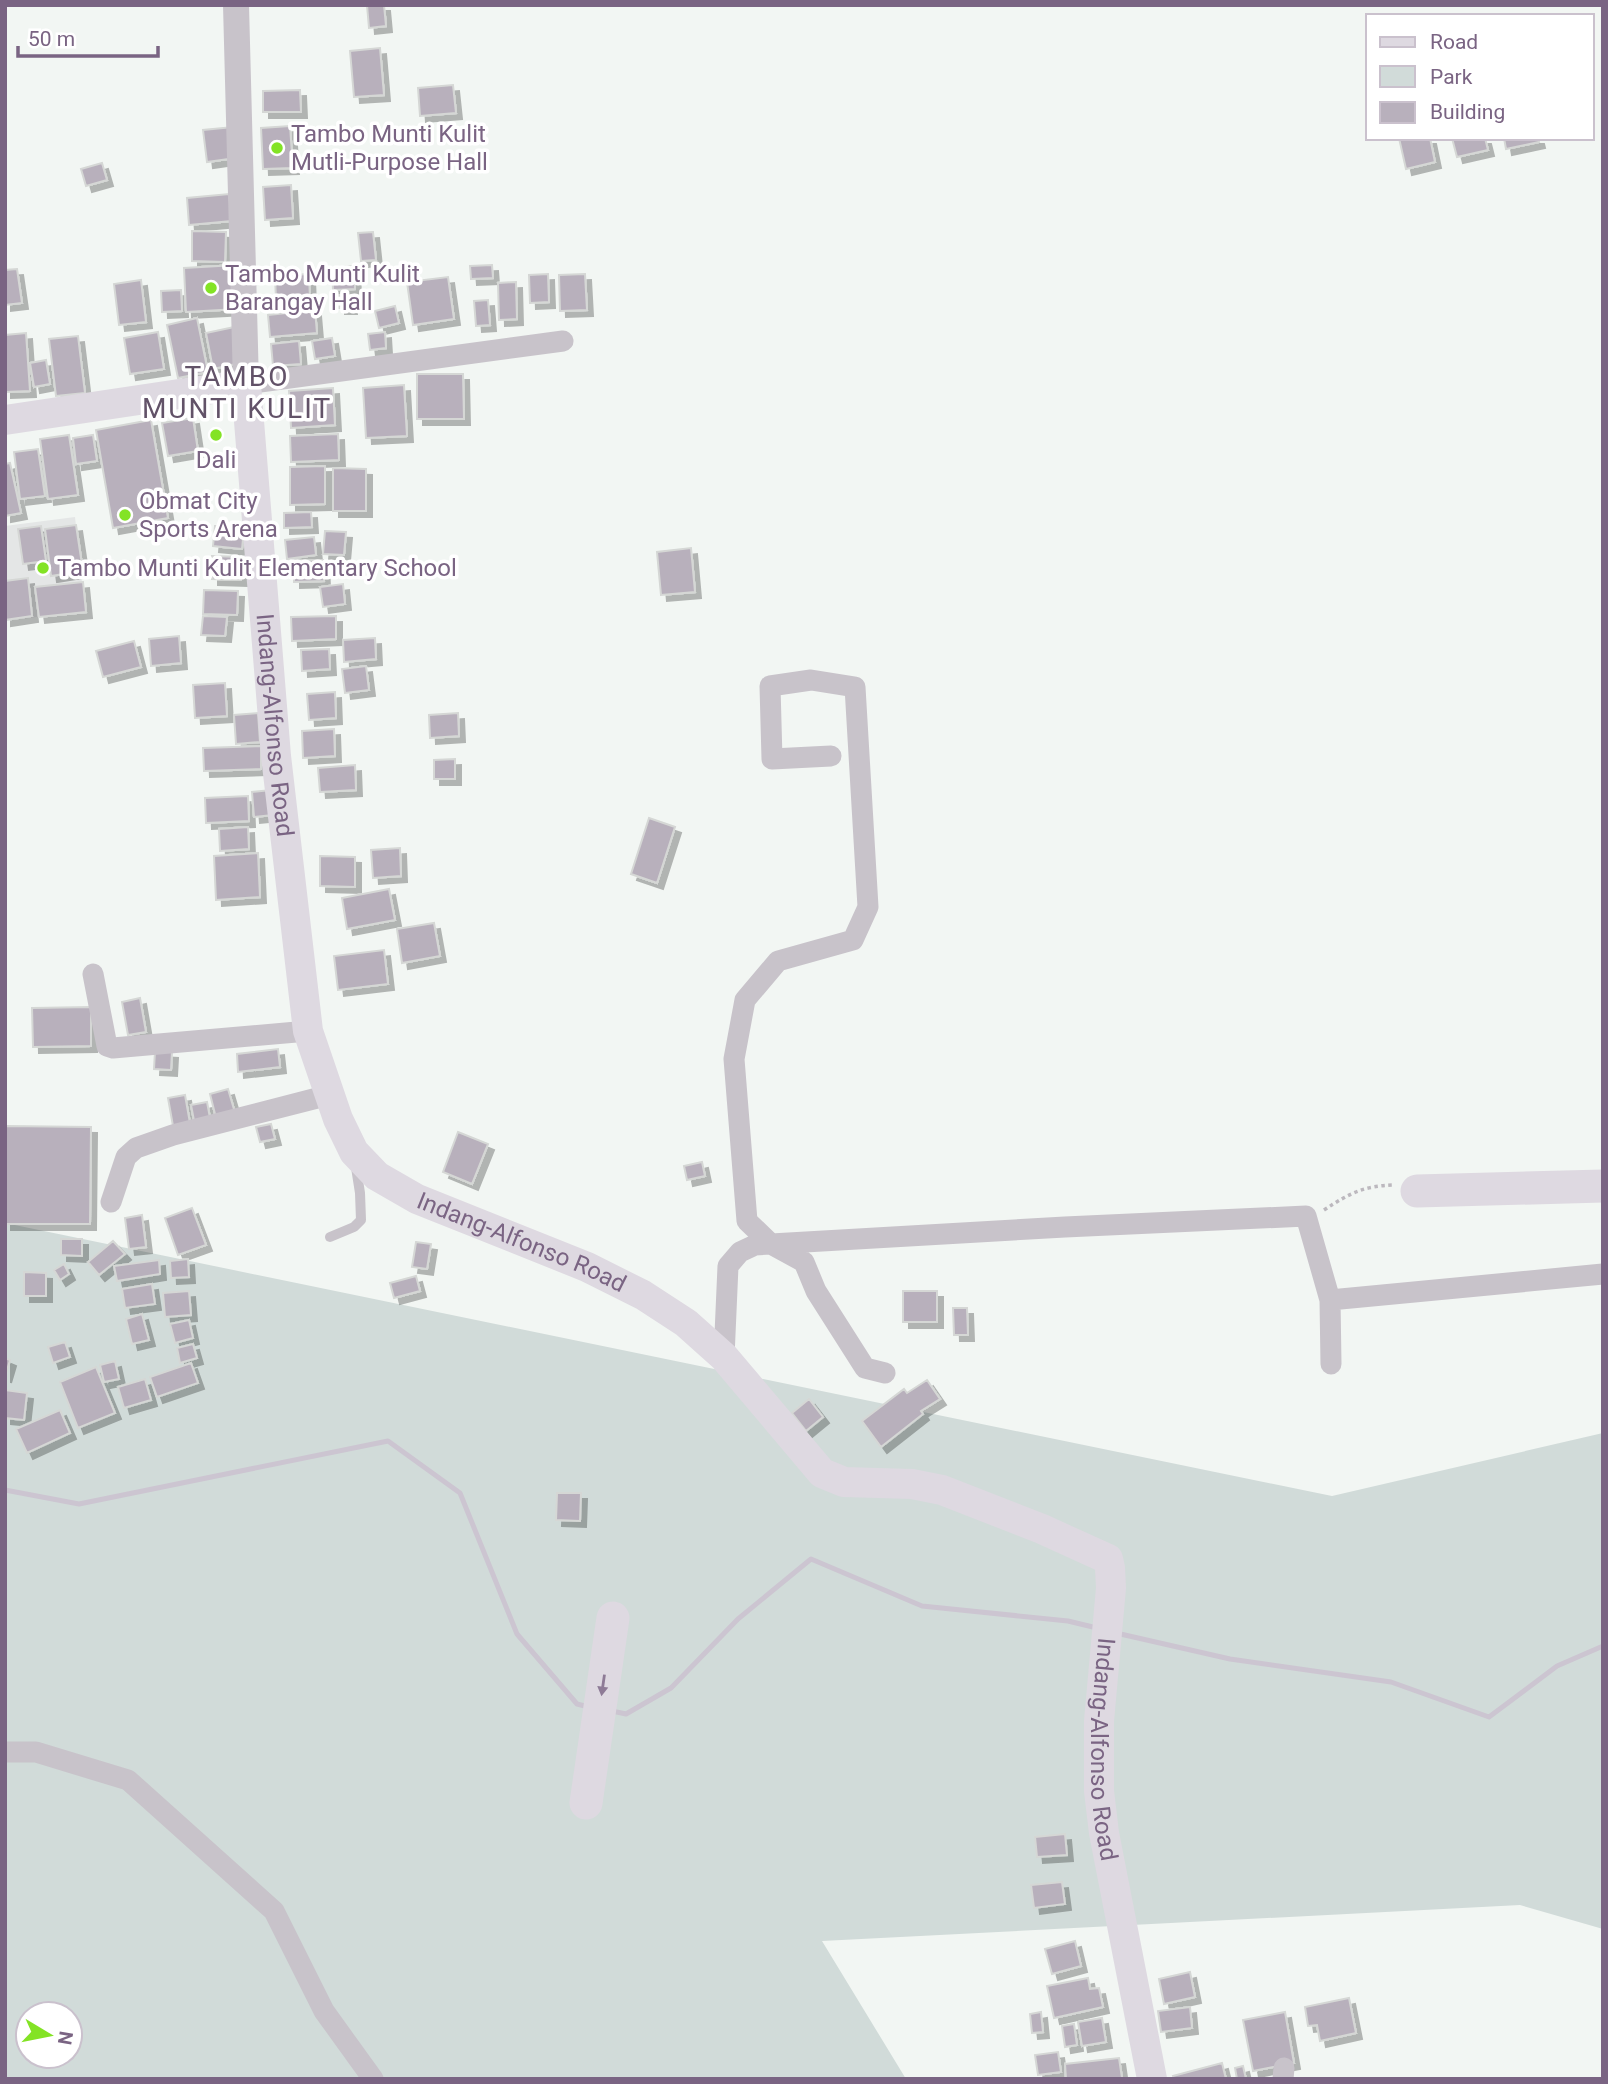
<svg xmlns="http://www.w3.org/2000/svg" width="1608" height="2084" font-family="Roboto,sans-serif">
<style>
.built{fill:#e4e6e6}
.green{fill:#d1dbd9;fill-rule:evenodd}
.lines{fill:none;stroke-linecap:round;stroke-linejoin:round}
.stream{stroke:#ccc5d1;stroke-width:5}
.building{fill:#b8b0bc;stroke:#d5d7d5;stroke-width:2;filter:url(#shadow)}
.path{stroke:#bcb8be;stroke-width:3.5;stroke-dasharray:3.5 3.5;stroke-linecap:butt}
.service{stroke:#c8c3ca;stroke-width:10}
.minor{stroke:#c8c3ca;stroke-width:21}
.tertiary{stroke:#c8c3ca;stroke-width:26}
.secondary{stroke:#ded9e1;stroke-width:30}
.primary{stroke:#ded9e1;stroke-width:33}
.oneway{fill:#8e7b96}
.poi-dot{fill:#83e325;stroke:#fff;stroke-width:2.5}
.labels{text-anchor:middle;stroke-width:7;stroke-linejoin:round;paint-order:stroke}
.poi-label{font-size:24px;fill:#7a6483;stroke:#fff;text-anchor:start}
.street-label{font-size:24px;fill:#7a6483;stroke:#fff}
.quarter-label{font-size:28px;letter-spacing:2px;fill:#625268;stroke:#fff}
</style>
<defs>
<filter id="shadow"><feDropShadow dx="6" dy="6" stdDeviation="0" flood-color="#0004"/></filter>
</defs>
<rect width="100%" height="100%" fill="#f2f6f3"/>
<path class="built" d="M 75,517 L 85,611 L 5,621 L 5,526 Z"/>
<path class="green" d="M 5,1223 L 1332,1496 L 1603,1433 L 1603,1929 L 1520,1905 L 822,1941 L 906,2079 L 5,2079 ZM 28,2014 L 70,2014 L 70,2056 L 28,2056 Z"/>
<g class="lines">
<path class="stream" d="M 5,1490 L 79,1504 L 388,1441 L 460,1493 L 517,1634 L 577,1704 L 589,1707
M 1116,1633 L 1230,1659 L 1391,1682 L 1489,1717 L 1557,1666 L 1603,1646
M 612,1711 L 626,1714 L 671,1688 L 738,1619 L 811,1559 L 922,1606 L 1068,1621 L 1097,1628"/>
</g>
<path class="building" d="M 367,5 L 384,5 L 386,26 L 369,28 Z
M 380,48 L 384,95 L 354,97 L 350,51 Z
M 453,85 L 456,113 L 420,116 L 418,88 Z
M 300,90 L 301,112 L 263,112 L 263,91 Z
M 290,126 L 293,168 L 263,169 L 261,128 Z
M 233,127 L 236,158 L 207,162 L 203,130 Z
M 1399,138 L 1430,138 L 1435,162 L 1406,169 Z
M 1452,138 L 1485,138 L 1488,150 L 1457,157 Z
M 1504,138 L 1538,138 L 1539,142 L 1506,149 Z
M 102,163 L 107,180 L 86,186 L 81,169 Z
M 291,185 L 293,218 L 265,220 L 263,187 Z
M 229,194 L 232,221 L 189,225 L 187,198 Z
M 192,231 L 226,232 L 225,262 L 192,261 Z
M 373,232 L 376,260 L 361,261 L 358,233 Z
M 236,265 L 238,309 L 186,312 L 184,268 Z
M 492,265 L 493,278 L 471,279 L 470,266 Z
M 354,266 L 355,289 L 333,290 L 332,268 Z
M 17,269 L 22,303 L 5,305 L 5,270 Z
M 309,274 L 310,299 L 276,300 L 275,276 Z
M 548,274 L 549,302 L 530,303 L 529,275 Z
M 585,274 L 587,310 L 560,311 L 559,275 Z
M 448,277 L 454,319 L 413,325 L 407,282 Z
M 141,280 L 146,322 L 119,325 L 114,284 Z
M 516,282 L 517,319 L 499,320 L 498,283 Z
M 181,290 L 182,311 L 162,312 L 161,291 Z
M 339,295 L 351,295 L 351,308 L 339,308 Z
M 488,300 L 490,325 L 476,326 L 474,301 Z
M 395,306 L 399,323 L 379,328 L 375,311 Z
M 315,310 L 317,333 L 270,337 L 268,315 Z
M 197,318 L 208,372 L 178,378 L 167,325 Z
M 239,326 L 245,362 L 213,369 L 206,333 Z
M 158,332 L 164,369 L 130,374 L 124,338 Z
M 385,332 L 386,348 L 370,350 L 368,334 Z
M 26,333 L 30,391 L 5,392 L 5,335 Z
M 78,336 L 85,393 L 56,396 L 49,339 Z
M 332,338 L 335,356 L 315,359 L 312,341 Z
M 299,341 L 301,364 L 273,366 L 271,344 Z
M 46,360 L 50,384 L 34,387 L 30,363 Z
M 417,374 L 463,374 L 464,419 L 417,419 Z
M 404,385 L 407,436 L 366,438 L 363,388 Z
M 333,388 L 335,425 L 291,428 L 289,391 Z
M 193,418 L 198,451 L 168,456 L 162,423 Z
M 151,420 L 168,518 L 113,528 L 96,430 Z
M 338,434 L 339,460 L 291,462 L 290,436 Z
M 69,435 L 78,495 L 48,499 L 40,439 Z
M 93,435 L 97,461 L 76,464 L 73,438 Z
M 38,449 L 45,496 L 20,499 L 14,452 Z
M 10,463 L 21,513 L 5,516 L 5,464 Z
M 325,466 L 325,504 L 290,505 L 290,467 Z
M 333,468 L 366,469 L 366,511 L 333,511 Z
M 311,512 L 312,527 L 284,528 L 284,513 Z
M 76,525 L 83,571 L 51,576 L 45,529 Z
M 41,526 L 46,561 L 23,564 L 18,529 Z
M 215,526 L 244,529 L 242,549 L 213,546 Z
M 325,531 L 346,532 L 344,555 L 323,554 Z
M 314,537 L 316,555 L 287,559 L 285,540 Z
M 691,548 L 695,592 L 661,595 L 657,552 Z
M 212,556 L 241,557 L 241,580 L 212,579 Z
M 323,560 L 324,581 L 294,582 L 294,561 Z
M 28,578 L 32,616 L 5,620 L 5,581 Z
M 83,582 L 86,612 L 39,617 L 35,587 Z
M 343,584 L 345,604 L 323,607 L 320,587 Z
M 204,590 L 238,591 L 237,615 L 203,614 Z
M 203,616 L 227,617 L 225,636 L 201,635 Z
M 336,616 L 336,639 L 292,641 L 291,617 Z
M 179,636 L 181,663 L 151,666 L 149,639 Z
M 375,638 L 376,659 L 344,662 L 343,640 Z
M 134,641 L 141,667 L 103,677 L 96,651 Z
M 329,649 L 330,669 L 302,671 L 301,650 Z
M 366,666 L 369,690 L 345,693 L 342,669 Z
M 225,683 L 227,716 L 195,718 L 193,685 Z
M 335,692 L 336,718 L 309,720 L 307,694 Z
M 258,713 L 260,742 L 236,744 L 234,715 Z
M 458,713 L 459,736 L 430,738 L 429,715 Z
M 334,729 L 335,756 L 303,758 L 302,731 Z
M 261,746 L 261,769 L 204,771 L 203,748 Z
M 455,759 L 455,779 L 434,779 L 434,760 Z
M 355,765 L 356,790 L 320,792 L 318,768 Z
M 271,790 L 273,815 L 254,817 L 252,792 Z
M 248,796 L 249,821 L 206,823 L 205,798 Z
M 649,818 L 675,827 L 657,883 L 631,874 Z
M 248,827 L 249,849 L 220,851 L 219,829 Z
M 400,848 L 401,876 L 373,878 L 371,850 Z
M 258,853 L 260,897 L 216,900 L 214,856 Z
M 320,856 L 355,857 L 355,887 L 320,886 Z
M 389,889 L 395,920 L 347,929 L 342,898 Z
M 434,923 L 440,956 L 402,963 L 397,929 Z
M 384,950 L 388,984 L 338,990 L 334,956 Z
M 140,998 L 146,1032 L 128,1035 L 122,1002 Z
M 91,1007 L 91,1046 L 33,1047 L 32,1008 Z
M 278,1049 L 280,1067 L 238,1072 L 237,1054 Z
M 155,1051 L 172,1052 L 171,1070 L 154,1069 Z
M 228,1089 L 236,1116 L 217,1122 L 210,1094 Z
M 185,1095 L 190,1123 L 173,1126 L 168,1098 Z
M 207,1102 L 211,1123 L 195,1126 L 191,1105 Z
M 271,1124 L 275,1139 L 260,1142 L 256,1127 Z
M 5,1126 L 91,1127 L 90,1224 L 5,1224 Z
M 458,1132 L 488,1144 L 472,1184 L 443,1172 Z
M 702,1162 L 705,1176 L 687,1180 L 684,1166 Z
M 192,1208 L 206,1245 L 178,1255 L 165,1218 Z
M 142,1215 L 146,1247 L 129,1249 L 125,1218 Z
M 61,1239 L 82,1239 L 82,1256 L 61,1255 Z
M 113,1241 L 125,1254 L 99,1275 L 88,1262 Z
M 416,1242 L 431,1244 L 427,1269 L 412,1267 Z
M 188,1259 L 189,1277 L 171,1278 L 170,1261 Z
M 159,1260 L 160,1274 L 117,1281 L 114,1266 Z
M 64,1264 L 69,1274 L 60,1280 L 54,1270 Z
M 24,1272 L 46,1273 L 46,1296 L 24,1296 Z
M 416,1276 L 420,1291 L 394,1298 L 390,1283 Z
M 152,1284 L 155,1304 L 125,1308 L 122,1289 Z
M 189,1291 L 191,1315 L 165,1317 L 163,1293 Z
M 903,1291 L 937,1291 L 937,1322 L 903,1322 Z
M 953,1308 L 967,1308 L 968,1335 L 954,1335 Z
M 142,1314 L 149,1340 L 132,1344 L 126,1319 Z
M 189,1320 L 193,1338 L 175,1343 L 170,1324 Z
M 65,1342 L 70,1357 L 53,1363 L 48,1347 Z
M 193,1344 L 197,1358 L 180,1363 L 177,1348 Z
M 5,1358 L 10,1360 L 5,1377 Z
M 115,1361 L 119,1379 L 104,1382 L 100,1365 Z
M 191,1363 L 198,1383 L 157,1397 L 150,1377 Z
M 96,1367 L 115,1413 L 78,1428 L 60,1382 Z
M 145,1379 L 151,1400 L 124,1408 L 118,1387 Z
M 927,1380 L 940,1399 L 921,1411 L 923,1414 L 881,1447 L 862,1421 L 904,1389 L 907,1393 Z
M 5,1390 L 27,1393 L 24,1420 L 5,1418 Z
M 809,1399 L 823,1417 L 806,1431 L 792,1413 Z
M 60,1410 L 70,1433 L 27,1453 L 16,1429 Z
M 557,1493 L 581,1493 L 580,1521 L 556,1520 Z
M 1065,1834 L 1067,1855 L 1037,1857 L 1035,1837 Z
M 1062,1882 L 1065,1904 L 1034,1908 L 1031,1885 Z
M 1075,1941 L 1081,1966 L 1052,1974 L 1045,1949 Z
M 1190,1972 L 1195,1997 L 1164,2004 L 1159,1979 Z
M 1088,1978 L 1090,1989 L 1099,1988 L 1103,2007 L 1054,2018 L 1047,1986 Z
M 1349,1998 L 1356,2033 L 1320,2041 L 1317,2025 L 1308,2026 L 1305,2007 Z
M 1190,2007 L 1192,2028 L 1161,2032 L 1158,2011 Z
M 1041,2012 L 1043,2032 L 1032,2033 L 1030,2014 Z
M 1285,2012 L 1294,2063 L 1253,2071 L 1243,2020 Z
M 1102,2018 L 1106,2042 L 1082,2046 L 1078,2022 Z
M 1074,2024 L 1077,2045 L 1065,2047 L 1062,2026 Z
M 1058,2052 L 1061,2072 L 1038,2075 L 1035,2055 Z
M 1119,2058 L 1122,2078 L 1119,2079 L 1066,2079 L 1065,2064 Z
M 1222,2063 L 1226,2079 L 1174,2079 L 1173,2076 Z
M 1243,2066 L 1246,2079 L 1237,2079 L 1235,2068 Z"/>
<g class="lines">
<path class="path" d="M 1324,1210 C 1350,1193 1363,1186 1394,1185"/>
<path class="service" d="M 330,1237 L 354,1227 L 361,1220 L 360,1193 L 355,1161"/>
<path class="minor" d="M 246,384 L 563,341
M 831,756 L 772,759 L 770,686 L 811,680 L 855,687 L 868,907 L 853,940 L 778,961 L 745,1000 L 734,1059 L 747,1221 L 771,1244 L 804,1262 L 816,1291 L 865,1368 L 885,1373
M 93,974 L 107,1046 L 113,1048 L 308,1031
M 111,1202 L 126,1157 L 136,1148 L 173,1135 L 329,1095
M 1330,1300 L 1603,1274
M 724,1357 L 728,1266 L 740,1252 L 755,1245 L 1065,1227 L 1306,1216 L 1330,1300 L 1331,1364
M 5,1752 L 36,1752 L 128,1780 L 274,1911 L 324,2011 L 373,2079
M 1283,2079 L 1284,2068"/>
<path class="tertiary" d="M 236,5 L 246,384"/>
<path class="secondary" id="s1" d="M 5,420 L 246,384 L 276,756 L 308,1031 L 338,1119 L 354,1152 L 377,1176 L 417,1199 L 587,1267 L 643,1295 L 686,1323 L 724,1357 L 822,1473 L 844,1482 L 912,1484 L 942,1490 L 1042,1529 L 1108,1559 L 1110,1568 L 1111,1588 L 1099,1721 L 1099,1791 L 1104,1833 L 1152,2079"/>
<path class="primary" d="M 1417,1191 L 1603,1186
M 586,1803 L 613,1618"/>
</g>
<defs><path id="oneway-solid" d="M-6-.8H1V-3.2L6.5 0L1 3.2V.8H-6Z" transform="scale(1.75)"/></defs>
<use class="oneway" href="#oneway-solid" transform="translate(603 1685) rotate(98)"/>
<g class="poi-dot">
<circle cx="277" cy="148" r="7"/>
<circle cx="211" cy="288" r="7"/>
<circle cx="216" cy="435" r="7"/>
<circle cx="125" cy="515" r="7"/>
<circle cx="43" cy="568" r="7"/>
</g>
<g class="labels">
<g class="poi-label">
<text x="291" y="142">Tambo Munti Kulit<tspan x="291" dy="28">Mutli-Purpose Hall</tspan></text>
<text x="225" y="282">Tambo Munti Kulit<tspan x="225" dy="28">Barangay Hall</tspan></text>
<text x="216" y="468" text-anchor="middle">Dali</text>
<text x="139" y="509">Obmat City<tspan x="139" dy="28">Sports Arena</tspan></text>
<text x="57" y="576">Tambo Munti Kulit Elementary School</text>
</g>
<g class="street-label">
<text dy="8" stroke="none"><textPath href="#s1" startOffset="586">Indang-Alfonso Road</textPath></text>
<text dy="8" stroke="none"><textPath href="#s1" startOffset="1216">Indang-Alfonso Road</textPath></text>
<text dy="8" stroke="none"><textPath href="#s1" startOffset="2096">Indang-Alfonso Road</textPath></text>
</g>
<g class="quarter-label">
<text x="237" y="386">TAMBO<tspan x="237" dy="32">MUNTI KULIT</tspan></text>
</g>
</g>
<rect width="1608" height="2084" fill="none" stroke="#7a6483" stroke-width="14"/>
<rect x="1366" y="14" width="228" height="126" fill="#ffffff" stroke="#cac1cd" stroke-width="2"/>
<rect x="1380" y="37" width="35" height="10" fill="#ded9e1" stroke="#cac1cd" stroke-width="2"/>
<text x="1430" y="49" font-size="21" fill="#7a6483">Road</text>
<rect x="1380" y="66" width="35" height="21" fill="#d1dbd9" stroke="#cac1cd" stroke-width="2"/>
<text x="1430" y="84" font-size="21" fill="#7a6483">Park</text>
<rect x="1380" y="102" width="35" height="21" fill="#b8b0bc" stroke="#cac1cd" stroke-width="2"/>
<text x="1430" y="119" font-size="21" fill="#7a6483">Building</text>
<g transform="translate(49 2035) rotate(100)"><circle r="33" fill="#ffffff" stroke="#cac1cd" stroke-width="2"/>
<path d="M0-5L12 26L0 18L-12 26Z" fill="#83e325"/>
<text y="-10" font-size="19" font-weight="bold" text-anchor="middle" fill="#7a6483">N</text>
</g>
<path d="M18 46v10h140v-10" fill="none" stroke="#7a6483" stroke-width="3.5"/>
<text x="28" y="46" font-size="21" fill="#7a6483" stroke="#ffffff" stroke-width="5" paint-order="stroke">50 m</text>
</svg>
